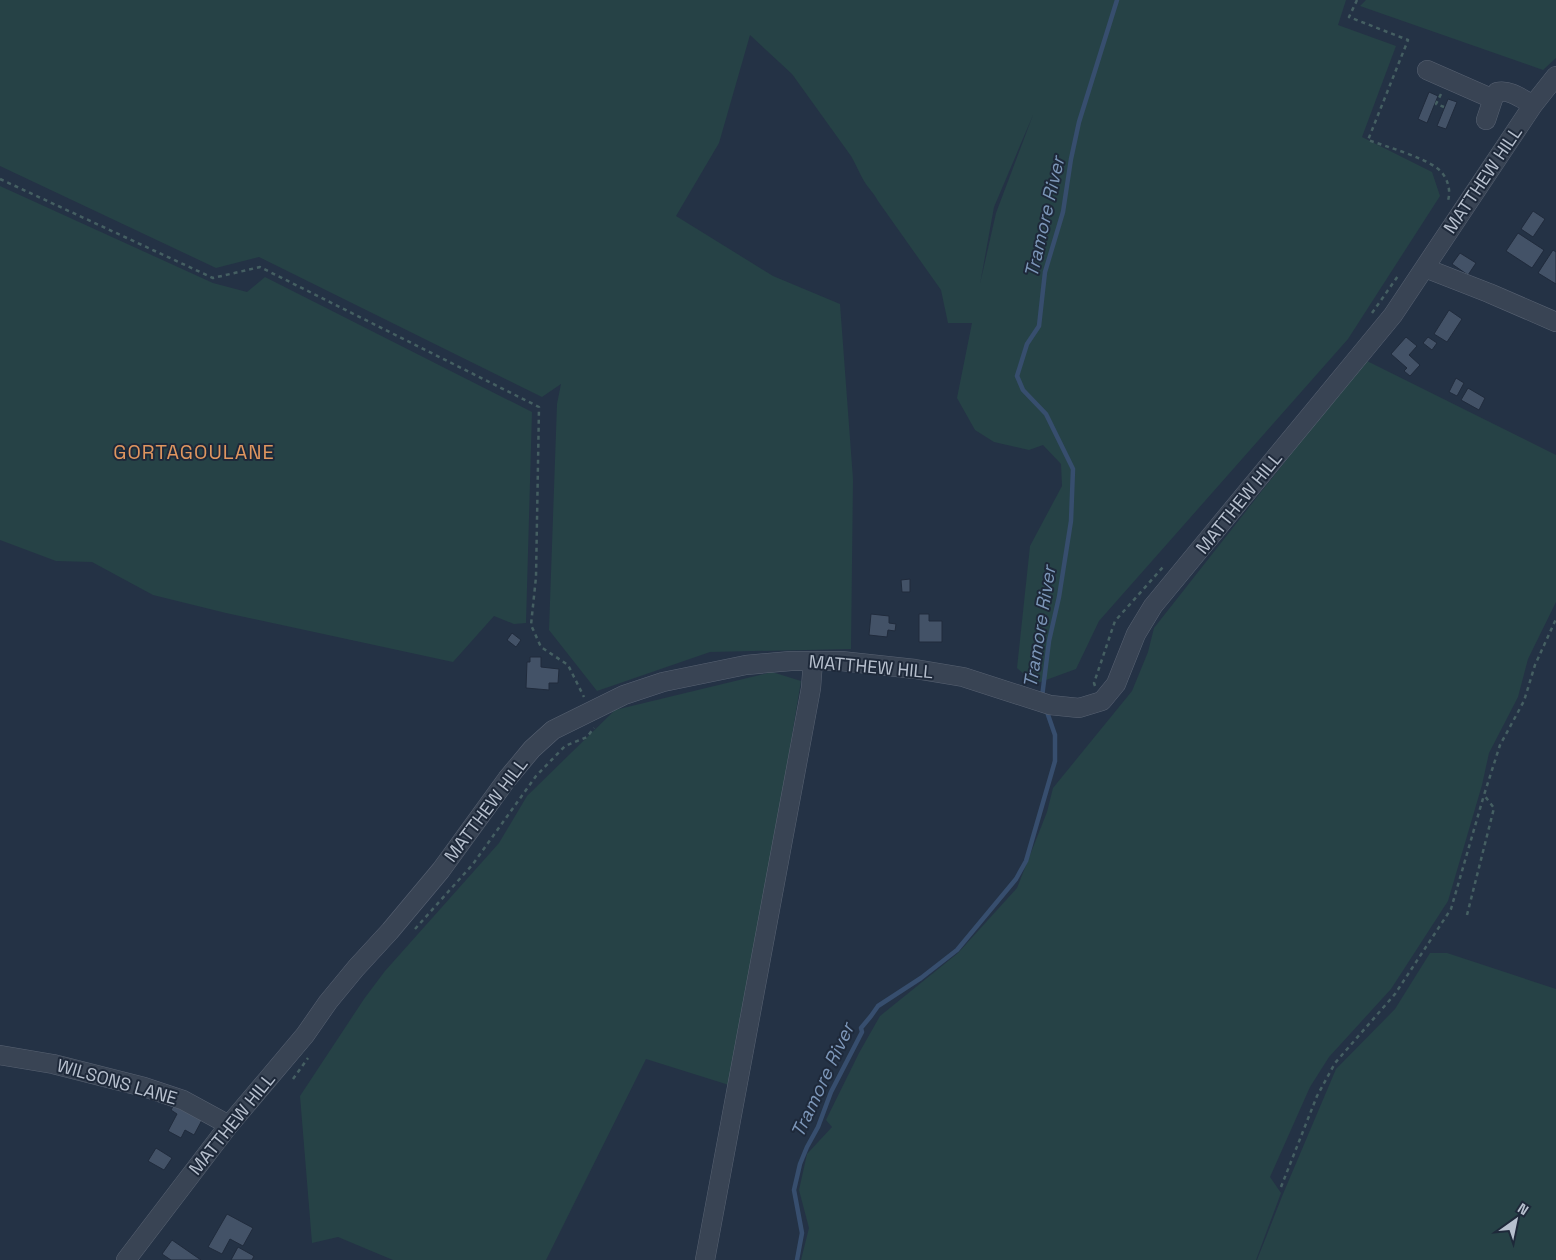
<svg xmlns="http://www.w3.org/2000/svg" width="1556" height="1260" font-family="'Space Grotesk',sans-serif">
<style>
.green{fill:#264246;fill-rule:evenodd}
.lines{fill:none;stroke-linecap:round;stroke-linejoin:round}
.stream{stroke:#374e6e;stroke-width:4.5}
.building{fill:#435267;stroke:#202b3c}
.minor-casing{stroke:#586272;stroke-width:20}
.path{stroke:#455f62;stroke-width:2.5;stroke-dasharray:4 4;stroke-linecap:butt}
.minor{stroke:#394454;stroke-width:19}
.labels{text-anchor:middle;stroke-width:4;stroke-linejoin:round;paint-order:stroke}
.street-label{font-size:18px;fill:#b7c0ce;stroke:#1e293a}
.water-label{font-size:19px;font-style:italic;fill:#7c96b8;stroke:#1e293a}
.quarter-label{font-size:20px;letter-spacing:1px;fill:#e0965f;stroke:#1e293a}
</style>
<rect width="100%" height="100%" fill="#243245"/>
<path class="green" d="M 0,0 L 1346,0 L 1338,25 L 1396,46 L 1362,137 L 1432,172 L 1440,196 L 1348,339 L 1099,621 L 1076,669 L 1035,684 L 1017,668 L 1030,546 L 1062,486 L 1061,464 L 1043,445 L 1029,450 L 994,442 L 975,430 L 957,398 L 972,323 L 948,323 L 941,290 L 878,201 C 874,193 868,188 864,181 C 859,173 856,164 851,156 L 792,74 L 750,35 L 719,143 L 676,216 L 773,276 L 840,304 L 853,479 L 851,649 L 710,652 L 597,691 L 549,630 L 557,404 L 561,384 L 542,397 L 259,257 L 216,268 L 0,166 ZM 1033,115 L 996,213 L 980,284 L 994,207 Z
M 1366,0 L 1556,0 L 1556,58 L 1543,70 L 1360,6 Z
M 0,186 L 213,283 L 247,292 L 265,277 L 532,412 L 526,623 L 514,624 L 494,616 L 453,662 L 226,613 L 153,595 L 92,562 L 56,561 L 0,540 Z
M 1365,360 L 1556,455 L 1556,602 L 1528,659 L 1518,697 L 1489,753 L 1482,785 L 1448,901 L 1391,989 L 1329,1057 L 1310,1087 L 1270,1177 L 1281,1193 L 1256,1260 L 801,1260 L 809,1228 L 799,1190 L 807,1154 L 832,1127 L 826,1120 L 859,1053 L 880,1016 L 958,953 L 1017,888 L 1047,812 L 1053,788 L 1132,691 L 1148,652 L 1154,628 Z
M 772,672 L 801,681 L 757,948 L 729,1085 L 646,1059 L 546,1260 L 393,1260 L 338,1237 L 312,1243 L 300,1096 L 364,999 L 385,971 L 499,843 L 527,796 L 615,710 Z
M 1430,953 L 1447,953 L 1556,989 L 1556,1260 L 1257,1260 L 1283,1194 L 1336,1069 L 1395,1009 Z"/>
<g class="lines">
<path class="stream" d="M 1042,697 L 1049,641 L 1059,597 L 1071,521 L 1073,469 L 1046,414 L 1023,390 L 1017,376 L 1027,344 L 1039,326 L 1045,272 L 1063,212 L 1071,159 L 1079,122 L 1117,0
M 797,1260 L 802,1233 L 794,1190 L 800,1164 L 807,1147 L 818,1127 L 831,1092 L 862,1032 L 861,1028 L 871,1016 L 878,1006 L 921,978 L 957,950 L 1016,879 L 1026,861 L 1055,761 L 1055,735 L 1046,709"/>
</g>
<path class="building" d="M 1429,92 L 1438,96 L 1427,123 L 1418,119 Z
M 1448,99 L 1457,102 L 1446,129 L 1437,126 Z
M 1533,211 L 1545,219 L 1533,237 L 1521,229 Z
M 1518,233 L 1544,250 L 1532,268 L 1506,251 Z
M 1553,250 L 1556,252 L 1556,284 L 1538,273 Z
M 1460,253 L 1476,263 L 1468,275 L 1452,264 Z
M 1449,310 L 1462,319 L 1447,342 L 1434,334 Z
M 1406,337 L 1417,346 L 1409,355 L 1420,365 L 1410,376 L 1404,371 L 1407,368 L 1391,354 Z
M 1428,337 L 1437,343 L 1432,350 L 1423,343 Z
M 1456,378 L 1464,383 L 1457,396 L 1449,392 Z
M 1468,388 L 1485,398 L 1479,410 L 1461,400 Z
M 910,579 L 910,592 L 902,592 L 901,580 Z
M 871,614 L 889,616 L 889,623 L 896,624 L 895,631 L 888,630 L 887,637 L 869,635 Z
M 919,614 L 929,614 L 929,621 L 942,621 L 942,642 L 919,642 Z
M 512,633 L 521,640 L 516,647 L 507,640 Z
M 530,657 L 541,657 L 541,667 L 559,669 L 558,683 L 549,683 L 549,690 L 526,688 L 527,662 L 530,662 Z
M 176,1101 L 202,1120 L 194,1135 L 185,1130 L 181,1138 L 168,1131 L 177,1114 L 171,1110 Z
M 156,1148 L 172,1158 L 164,1170 L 148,1161 Z
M 227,1214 L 253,1228 L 243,1246 L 230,1239 L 222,1254 L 208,1247 Z
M 172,1240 L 201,1260 L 171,1260 L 162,1254 Z
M 238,1247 L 254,1256 L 252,1260 L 231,1260 Z"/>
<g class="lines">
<defs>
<path id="minor" d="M 1427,70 L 1493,99
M 1486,120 L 1493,99 L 1497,92 C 1510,89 1522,99 1533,105
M 1425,268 L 1489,293 L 1556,322
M 0,1055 L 53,1064 L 144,1087 L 183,1100 L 229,1125
M 126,1260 L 229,1125 L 305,1035 L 328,1002 L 356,968 L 390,931 L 441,870 L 507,779 L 532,749 L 553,730 L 624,695 L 663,682 L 746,665 L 791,661 L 841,661 L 915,669 L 963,677 L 1050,705 L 1079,708 L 1102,701 L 1116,684 L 1136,634 L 1153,606 L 1393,315 L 1533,105 L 1556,76
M 705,1260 L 811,688 L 813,661"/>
</defs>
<use href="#minor" class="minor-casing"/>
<path class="path" d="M 1357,0 L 1349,17 L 1408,40 L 1368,140 C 1388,147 1422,157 1437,168 C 1448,176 1452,192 1447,203
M 1441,94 L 1436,104 L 1444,107
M 0,179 L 213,278 L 260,267 L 539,407 L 536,577 L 531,625 L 541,647 L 568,665 L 584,697
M 1372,313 L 1398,276
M 1095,686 L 1094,683 L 1115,621 L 1164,566
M 1467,915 L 1494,808 L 1484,795 L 1500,745 L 1524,701 L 1535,665 L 1556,619
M 415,929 L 473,864 L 536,776 L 565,746 L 587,737 L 594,728
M 293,1079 L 308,1058
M 1281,1187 L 1317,1096 L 1335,1063 L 1395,994 L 1451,909 L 1484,795"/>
<use href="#minor" class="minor"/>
</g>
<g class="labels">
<g class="street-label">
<text transform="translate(1483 180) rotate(-56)" y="6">MATTHEW HILL</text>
<text transform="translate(1239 503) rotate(-51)" y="6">MATTHEW HILL</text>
<text transform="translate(871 667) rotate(5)" y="6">MATTHEW HILL</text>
<text transform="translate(486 810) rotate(-53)" y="6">MATTHEW HILL</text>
<text transform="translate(117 1082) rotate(16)" y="6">WILSONS LANE</text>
<text transform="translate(232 1124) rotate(-51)" y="6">MATTHEW HILL</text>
</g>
<g class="water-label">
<text transform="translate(1044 217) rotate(-77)" y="7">Tramore River</text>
<text transform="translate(1039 627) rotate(-81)" y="7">Tramore River</text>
<text transform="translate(822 1080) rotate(-65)" y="7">Tramore River</text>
</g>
<g class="quarter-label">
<text x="194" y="459">GORTAGOULANE</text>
</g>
</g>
<g transform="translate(1516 1220) rotate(33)" stroke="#1e293a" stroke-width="4" paint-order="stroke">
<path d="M0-4L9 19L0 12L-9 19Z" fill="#b7c0ce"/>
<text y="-8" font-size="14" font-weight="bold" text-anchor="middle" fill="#b7c0ce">N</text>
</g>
</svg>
